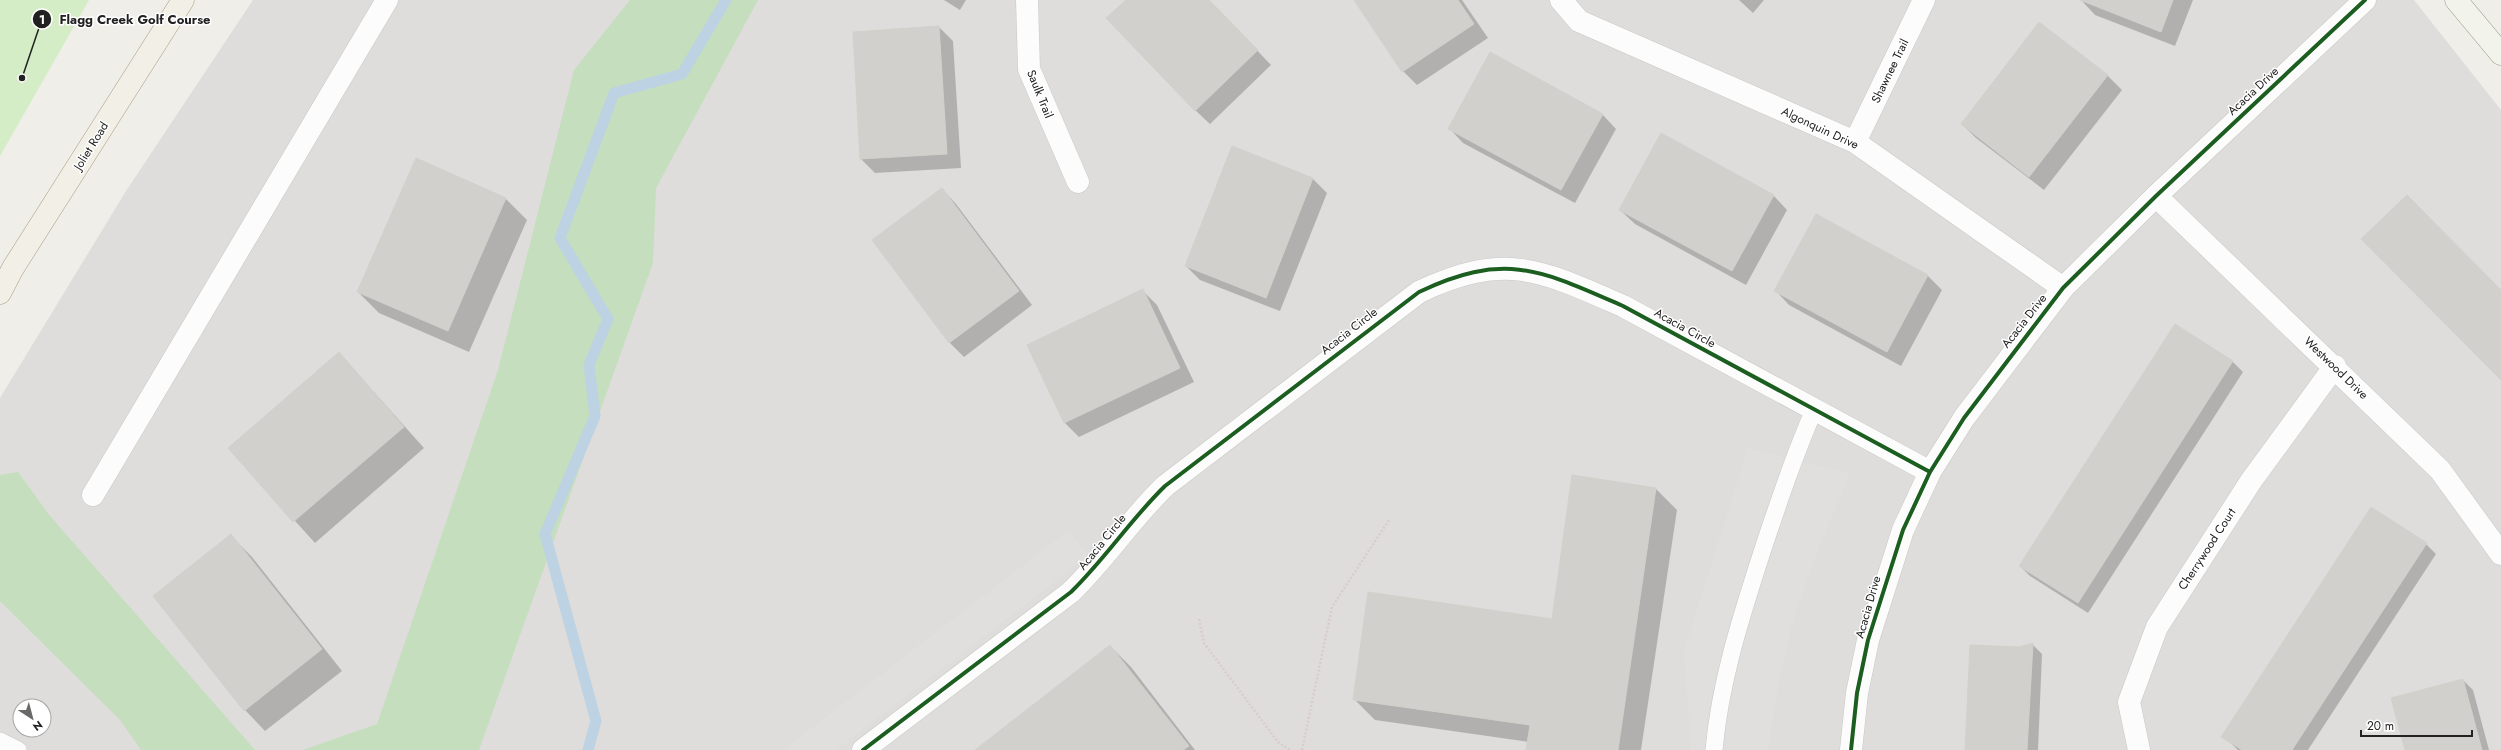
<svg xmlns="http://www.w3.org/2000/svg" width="2501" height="750" font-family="Jost,sans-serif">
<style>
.residential{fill:#dedddb;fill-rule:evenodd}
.grass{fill:#d5edc7}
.forest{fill:#c4debe}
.parking{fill:#e0dfdd}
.shadow{fill:#0003}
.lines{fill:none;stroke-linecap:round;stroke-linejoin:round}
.stream{stroke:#bdd3e3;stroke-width:11}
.building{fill:#d1d0cc;stroke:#d2d0cb}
.lane-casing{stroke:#c8c8c5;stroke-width:18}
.street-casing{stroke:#c8c8c5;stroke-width:23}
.secondary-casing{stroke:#949a80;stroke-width:23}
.primary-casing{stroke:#a6a185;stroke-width:23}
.path{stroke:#d8cdc8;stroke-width:2.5;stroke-dasharray:2 2;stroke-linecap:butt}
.lane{stroke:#fdfcfc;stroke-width:17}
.street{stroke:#fdfcfc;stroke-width:22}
.secondary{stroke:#f2f4ec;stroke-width:22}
.primary{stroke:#f2efe6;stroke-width:22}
.cycleway-casing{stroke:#fff;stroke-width:6}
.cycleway{stroke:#1b5e20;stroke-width:4}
.labels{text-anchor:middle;stroke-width:3;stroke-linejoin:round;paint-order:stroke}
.street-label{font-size:12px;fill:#212121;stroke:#fff}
.leader{fill:none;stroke:#212121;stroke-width:1.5}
.callout-dot{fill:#212121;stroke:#fff;stroke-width:1.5}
.mark-label{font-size:12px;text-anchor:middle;font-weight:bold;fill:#fff}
.callout-label{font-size:13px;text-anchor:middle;font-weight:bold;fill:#212121;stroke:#fff;stroke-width:3;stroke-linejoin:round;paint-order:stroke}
</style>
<rect width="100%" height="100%" fill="#efeee9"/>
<path class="residential" d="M 253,0 L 2414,0 L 2501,110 L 2501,750 L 0,750 L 0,398 L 126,191 ZM 20,706 L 44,706 L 44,730 L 20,730 Z"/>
<path class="grass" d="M 0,0 L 89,0 L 0,156 Z"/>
<path class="forest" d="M 630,0 L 758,0 L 656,188 L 653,263 L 479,750 L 303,750 L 377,724 L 498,370 L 574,70 Z
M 18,472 L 50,516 L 255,750 L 141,750 L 120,720 L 0,601 L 0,475 Z"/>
<path class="parking" d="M 1748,448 L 1850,474 L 1814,560 L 1792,625 L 1778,686 L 1768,750 L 1691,750 L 1684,651 Z
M 1069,530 L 1088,556 L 836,750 L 783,750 Z"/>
<path class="shadow" d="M 944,0 L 966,0 L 960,10 Z
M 1127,0 L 1209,0 L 1271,65 L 1210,124 L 1195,110 Z
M 1355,0 L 1462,0 L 1488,38 L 1417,85 L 1403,71 Z
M 1739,0 L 1764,0 L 1753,13 Z
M 2081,0 L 2193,0 L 2175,46 L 2095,15 Z
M 2039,23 L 2108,76 L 2122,90 L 2044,190 L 1976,138 L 1962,124 Z
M 939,27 L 953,41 L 961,168 L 875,173 L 861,159 L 854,33 Z
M 1602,114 L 1616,129 L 1575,203 L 1463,143 L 1449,128 Z
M 1232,148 L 1313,179 L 1327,193 L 1280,311 L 1200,280 L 1186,266 Z
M 417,160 L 506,199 L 527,220 L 469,352 L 379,313 L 358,292 Z
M 942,189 L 956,204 L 1032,305 L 964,357 L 949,342 Z
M 1773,195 L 1787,210 L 1746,285 L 1635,224 L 1620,210 Z
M 1816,216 L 1928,276 L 1942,290 L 1901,366 L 1789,305 L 1775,290 Z
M 1142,290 L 1157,305 L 1194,382 L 1079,437 L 1065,423 L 1028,346 Z
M 2175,325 L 2233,362 L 2243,372 L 2088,613 L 2030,576 L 2020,566 Z
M 339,353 L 424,448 L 315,543 L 229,448 Z
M 1656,489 L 1677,510 L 1641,750 L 1527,750 L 1529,742 L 1375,720 L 1354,699 L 1552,620 Z
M 231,536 L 252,557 L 342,671 L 265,731 L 245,710 Z
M 2426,544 L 2436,554 L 2308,750 L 2238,750 L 2223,736 Z
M 2032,644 L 2042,654 L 2038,750 L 1966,750 L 2019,648 Z
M 1110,646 L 1131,667 L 1195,750 L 976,750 Z
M 2463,680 L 2473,690 L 2489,750 L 2406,750 Z"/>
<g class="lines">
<path class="stream" d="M 588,750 L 596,721 L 545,534 L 595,416 L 589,365 L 608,319 L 560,238 L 614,93 L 682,74 L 726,0"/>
</g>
<path class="building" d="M 1126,0 L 1209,0 L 1258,50 L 1195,111 L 1106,18 Z
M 1354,0 L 1458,0 L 1474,24 L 1402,72 Z
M 2080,0 L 2173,0 L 2161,32 Z
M 2039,22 L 2108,75 L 2029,177 L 1961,124 Z
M 939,26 L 947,154 L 860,159 L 853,32 Z
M 1490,52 L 1603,114 L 1561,190 L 1448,129 Z
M 1661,133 L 1774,195 L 1732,271 L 1619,210 Z
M 1232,146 L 1313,178 L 1266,298 L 1185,266 Z
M 416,158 L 506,198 L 448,331 L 357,292 Z
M 942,188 L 1019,291 L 949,343 L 872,240 Z
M 2407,195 L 2501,290 L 2501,380 L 2361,239 Z
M 1816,214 L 1928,275 L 1887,352 L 1774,291 Z
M 1143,289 L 1180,368 L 1064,423 L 1027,345 Z
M 2175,324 L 2233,361 L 2078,603 L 2019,566 Z
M 339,352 L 404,427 L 293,522 L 228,448 Z
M 1572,475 L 1656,488 L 1618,750 L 1526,750 L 1530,725 L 1353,700 L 1368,592 L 1552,619 Z
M 2371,507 L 2427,543 L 2292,750 L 2242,750 L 2221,737 Z
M 231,534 L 322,649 L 244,711 L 153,596 Z
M 2033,643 L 2027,750 L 1965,750 L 1970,645 L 2019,647 Z
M 1110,645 L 1189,746 L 1183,750 L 975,750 Z
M 2463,679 L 2482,750 L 2405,750 L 2391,698 Z"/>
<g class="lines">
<defs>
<path id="lane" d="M 0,741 L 18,750
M 1714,750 C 1720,682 1741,617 1762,552 C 1778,504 1794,456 1814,410"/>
<path id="street" d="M 1027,0 L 1029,69 L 1078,182
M 1561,0 L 1579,21 L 1855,142 L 2063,288
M 1855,142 L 1924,0
M 2156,196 L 2440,470 L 2501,554
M 93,495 L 387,0
M 863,750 L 1071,592 C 1105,559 1131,519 1165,486 L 1419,292 C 1505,251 1541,270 1623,306 L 1930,472
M 1851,750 L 1857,693 L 1868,640 L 1903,530 L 1930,472 L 1964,418 L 2063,288 L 2156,196 L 2365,0
M 2139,750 L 2129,702 L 2157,627 L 2251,481 L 2335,366"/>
<path id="secondary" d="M 2456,0 L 2501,54"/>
<path id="primary" d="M 0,293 L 13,268 L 183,0"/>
</defs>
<use href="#lane" class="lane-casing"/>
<use href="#street" class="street-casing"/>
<use href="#secondary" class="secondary-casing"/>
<use href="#primary" class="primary-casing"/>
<path class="path" d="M 1199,619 L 1204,643 L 1278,742 L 1290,750
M 1302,750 L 1332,607 L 1389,520"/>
<use href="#lane" class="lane"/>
<use href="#street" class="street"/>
<use href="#secondary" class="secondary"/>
<use href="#primary" class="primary"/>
<defs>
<path id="cycleway" d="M 863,750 L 1071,592 C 1105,559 1131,519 1165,486 L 1419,292 C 1505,251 1541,270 1623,306 L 1930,472
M 1851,750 L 1857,693 L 1868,640 L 1903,530 L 1930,472 L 1964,418 L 2063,288 L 2156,196 L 2365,0"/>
</defs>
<use href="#cycleway" class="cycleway-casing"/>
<use href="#cycleway" class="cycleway"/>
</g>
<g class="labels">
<g class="street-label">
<text transform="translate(1890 71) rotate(-64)" y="4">Shawnee Trail</text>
<text transform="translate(2253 91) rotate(-43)" y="4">Acacia Drive</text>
<text transform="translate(1040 94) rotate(68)" y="4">Saulk Trail</text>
<text transform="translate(1820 128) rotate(25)" y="4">Algonquin Drive</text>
<text transform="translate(91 146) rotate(-58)" y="4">Joliet Road</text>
<text transform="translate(2024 321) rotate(-52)" y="4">Acacia Drive</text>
<text transform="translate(1685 328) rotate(29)" y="4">Acacia Circle</text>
<text transform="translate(1349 331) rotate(-38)" y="4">Acacia Circle</text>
<text transform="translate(2336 368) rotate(44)" y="4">Westwood Drive</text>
<text transform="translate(1102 542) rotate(-51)" y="4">Acacia Circle</text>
<text transform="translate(2207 549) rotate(-57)" y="4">Cherrywood Court</text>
<text transform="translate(1868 607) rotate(-74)" y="4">Acacia Drive</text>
</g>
</g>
<path class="leader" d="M22 78L42 19"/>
<g class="callout-dot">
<circle cx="22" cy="78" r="4"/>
<circle cx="42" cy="19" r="10"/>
</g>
<g class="mark-label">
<text x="42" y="24">1</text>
</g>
<g class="callout-label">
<text x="135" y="24">Flagg Creek Golf Course</text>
</g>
<g transform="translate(32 718) rotate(144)"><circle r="19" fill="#ffffff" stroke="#a6a6a6"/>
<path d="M0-3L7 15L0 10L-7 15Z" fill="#696967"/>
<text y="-6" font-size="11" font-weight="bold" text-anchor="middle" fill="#212121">N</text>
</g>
<path d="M2361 730v6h111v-6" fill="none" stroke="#212121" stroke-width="2"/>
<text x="2367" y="730" font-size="12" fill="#212121" stroke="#ffffff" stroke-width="3" paint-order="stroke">20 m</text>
</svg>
